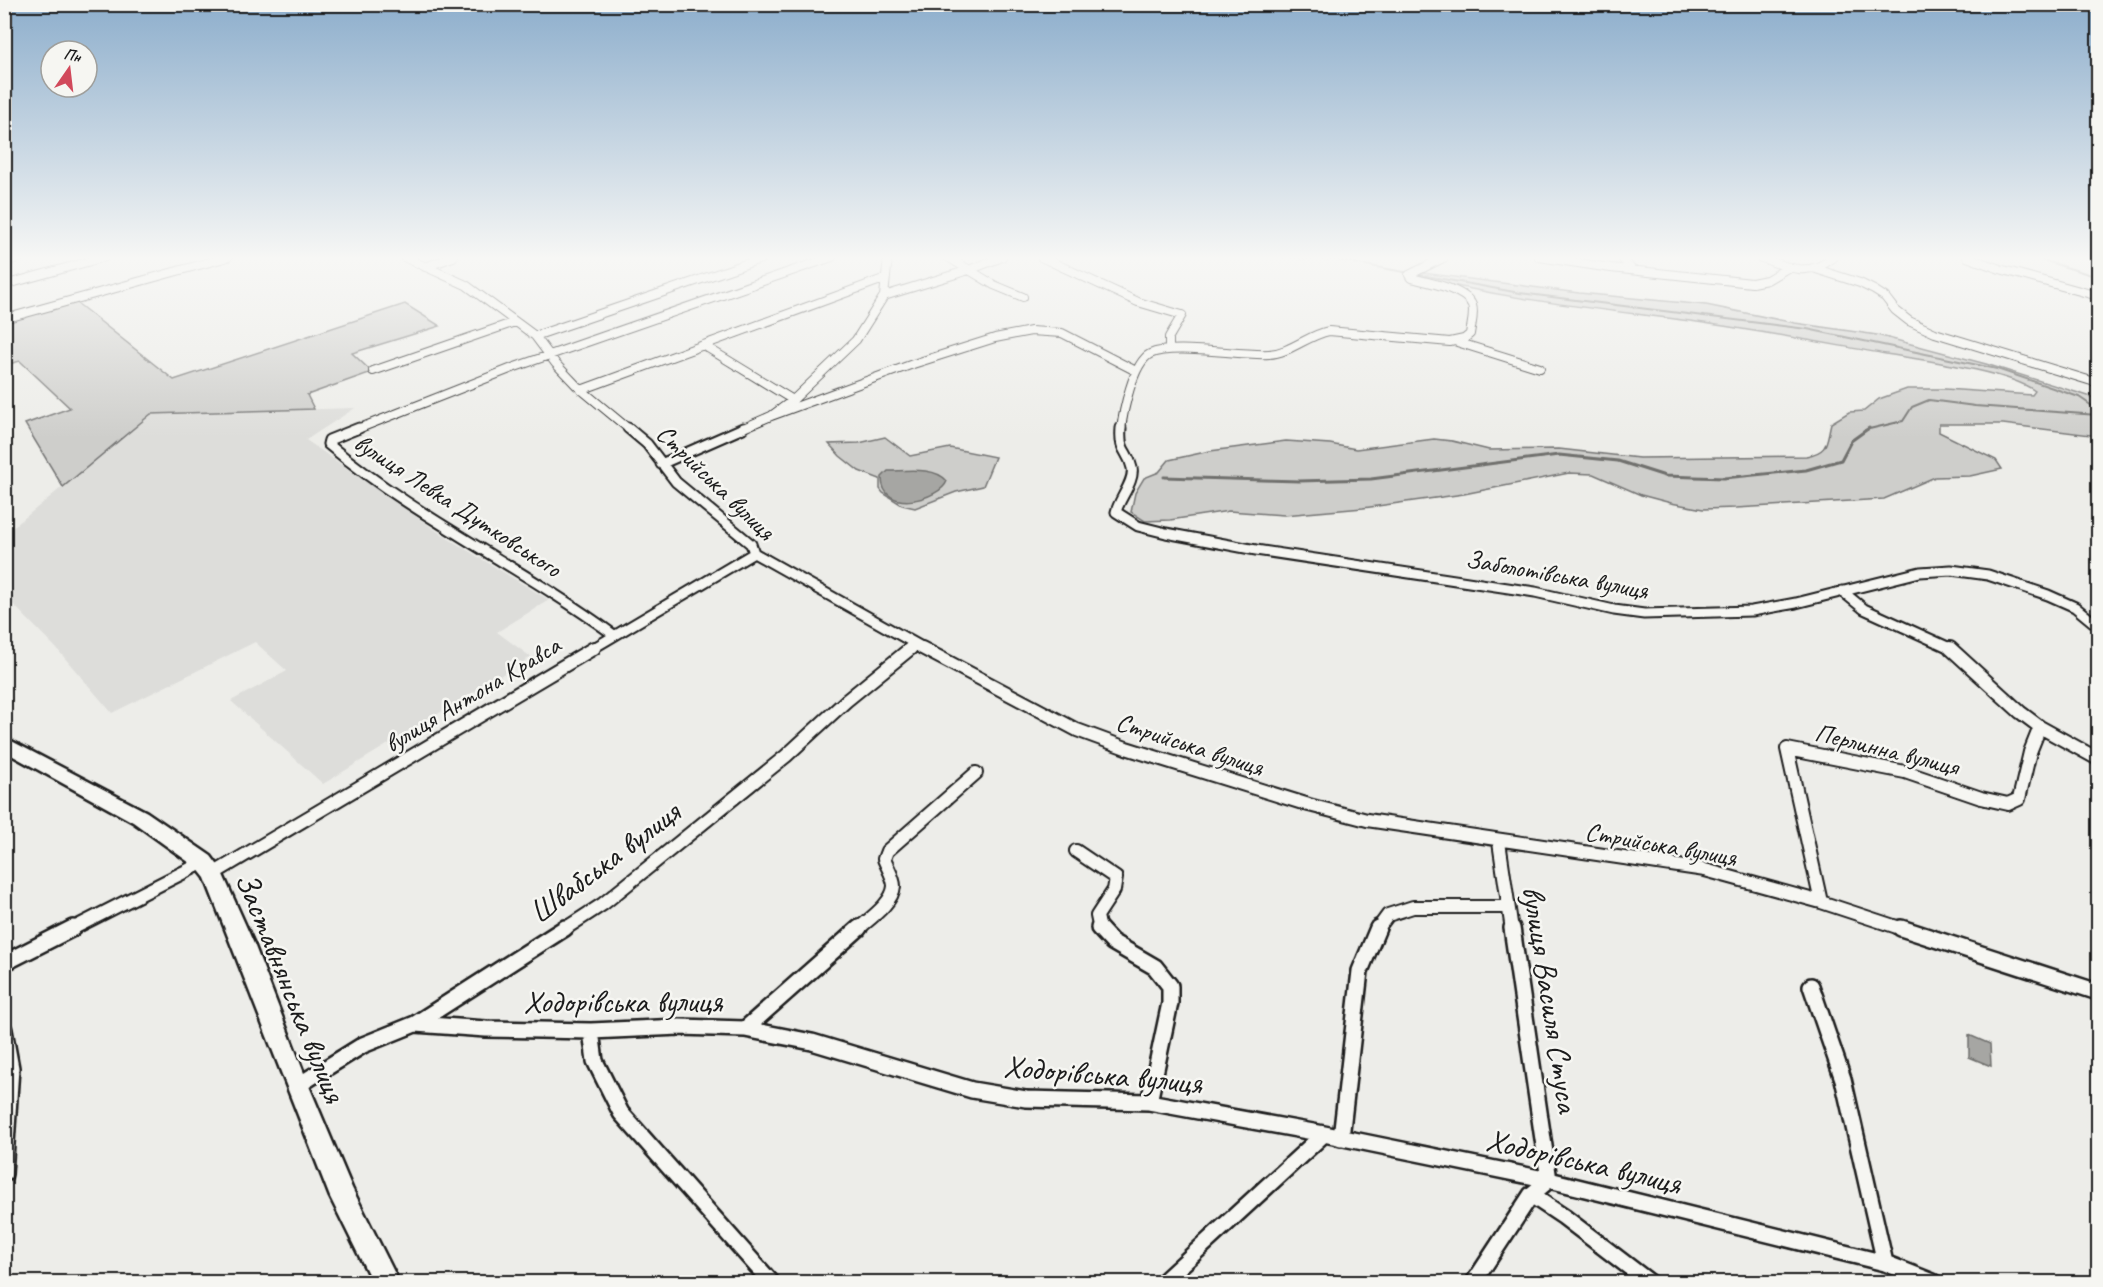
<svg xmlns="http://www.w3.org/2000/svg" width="2103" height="1287" font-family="Caveat,sans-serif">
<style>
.built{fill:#ddddda}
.green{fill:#cececb;stroke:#757574;stroke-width:1.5}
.water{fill:#a6a6a3;stroke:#6f6f6d;stroke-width:1.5}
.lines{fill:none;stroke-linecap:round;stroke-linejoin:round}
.stream-far1{stroke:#6f6f6d;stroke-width:2}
.stream{stroke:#6f6f6d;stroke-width:3}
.street-far3-casing{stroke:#1c1c1c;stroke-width:10}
.street-far2-casing{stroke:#1c1c1c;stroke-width:13}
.street-far1-casing{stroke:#1c1c1c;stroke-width:16}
.street-casing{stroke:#1c1c1c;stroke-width:20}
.secondary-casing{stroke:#1c1c1c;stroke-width:5}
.street-far3{stroke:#f6f6f2;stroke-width:8}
.street-far2{stroke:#f6f6f2;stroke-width:9}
.street-far1{stroke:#f6f6f2;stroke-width:12}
.street{stroke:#f6f6f2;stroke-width:15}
.secondary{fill:#f6f6f2;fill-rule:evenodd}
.labels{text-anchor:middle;stroke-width:5;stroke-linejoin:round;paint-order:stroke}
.street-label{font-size:26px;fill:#1c1c1c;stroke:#f6f6f2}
.near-street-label{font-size:32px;fill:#1c1c1c;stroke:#f6f6f2}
</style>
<rect width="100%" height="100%" fill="#edede9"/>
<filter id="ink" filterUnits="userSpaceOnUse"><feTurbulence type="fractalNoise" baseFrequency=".0167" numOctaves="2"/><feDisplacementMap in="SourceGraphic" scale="12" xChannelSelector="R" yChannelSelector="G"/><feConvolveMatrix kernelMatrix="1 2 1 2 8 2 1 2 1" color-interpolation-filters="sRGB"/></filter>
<g filter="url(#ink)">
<path class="built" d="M 355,408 L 306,440 L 444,536 L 549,600 L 497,632 L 531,657 L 323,784 L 231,701 L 287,671 L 255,642 L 112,713 L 57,649 L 5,596 L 5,534 L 151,414 Z"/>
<path class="green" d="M 1415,272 L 1579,293 L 1706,305 L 1795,323 L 1877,335 L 1986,364 L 2098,399 L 2098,436 L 2003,424 L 1939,424 L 1939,432 L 1996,460 L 2002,469 L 1970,476 L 1935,477 L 1884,499 L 1736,508 L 1703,509 L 1671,503 L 1641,495 L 1593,474 L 1569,473 L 1464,494 L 1363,508 L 1284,515 L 1229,511 L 1170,520 L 1145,521 L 1131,512 L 1135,493 L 1144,478 L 1159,472 L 1169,460 L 1210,451 L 1286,441 L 1330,444 L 1356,449 L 1434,439 L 1452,441 L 1489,450 L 1559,449 L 1639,458 L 1806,456 C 1829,452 1826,443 1831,423 L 1849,412 L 1864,411 L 1879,399 L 1907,389 L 1945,389 L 2032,395 L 2035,391 C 2008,371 1922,360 1886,354 C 1823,343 1760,331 1697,322 C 1601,309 1505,300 1410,275 Z
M 72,299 L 174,380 L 405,304 L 440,326 L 352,353 L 372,372 L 307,395 L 314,409 L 151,414 L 63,487 L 25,424 L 70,408 L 20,361 L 5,365 L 5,317 Z
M 885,437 L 910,456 L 950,448 L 995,457 L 983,486 L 956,492 L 915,508 L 902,505 L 883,493 L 880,489 L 880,479 L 859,471 L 840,456 L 829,444 L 859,443 Z"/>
<path class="water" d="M 888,471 C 905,471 935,466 947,481 C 941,499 881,516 882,477 Z
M 1969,1035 L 1990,1044 L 1991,1066 L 1969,1057 Z"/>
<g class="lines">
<path class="stream-far1" d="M 1274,257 L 1338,260 L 1520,293 L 1807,329 L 1997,369 L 2079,397 L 2098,410
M 2033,257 L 2098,277
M 1865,430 L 1903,421 L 1912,407 L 1929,400 L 1975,406 L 2098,415"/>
<path class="stream" d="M 1164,477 L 1299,481 L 1371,479 L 1559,455 L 1618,461 L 1665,476 L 1724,478 L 1806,470 L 1841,460 L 1851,441 L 1869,428"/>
<defs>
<path id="street-far3" d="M 404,257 L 466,285 L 535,336 L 556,364 L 577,386 L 630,430
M 948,257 L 994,285 L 1023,297
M 1041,257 L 1138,302 L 1182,315 L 1169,337 L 1169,350
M 1539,257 L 1611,268 L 1752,283 L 1767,280 L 1789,267
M 1621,257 L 1632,270
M 1760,257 C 1788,268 1809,278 1834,257
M 1967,257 L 2000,269 L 2098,296
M 4,262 L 22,257
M 425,267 L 453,257
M 1816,269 L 1860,283 L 1874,290 L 1885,297 L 1895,310 L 1909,321 L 1935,333 L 2098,383
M 4,285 L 105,257
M 884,296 L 969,270 L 1002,257
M 4,319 L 228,257
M 535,336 L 766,257
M 1457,342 L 1540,368
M 703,345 L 793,400
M 373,371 L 515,322
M 581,390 L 886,278
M 771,416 L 913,364 L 995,338 L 1031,331 L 1062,333 L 1136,371
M 355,430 L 515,367 L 832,257
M 739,430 L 771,416 L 793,400 L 856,340 L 884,296 L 888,257
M 1121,430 C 1123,412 1133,363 1150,354 C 1172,343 1241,356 1269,354 C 1290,353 1308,335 1329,331 L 1450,342 L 1464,339 L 1470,334 C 1471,325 1475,314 1472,305 C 1466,289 1426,282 1411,278 L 1409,275 L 1445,257"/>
<path id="street-far2" d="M 359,428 L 329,440 L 328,444 C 416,518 522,567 614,635
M 628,428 L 647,444 L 676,482 L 751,544 L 754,553 L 925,649
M 1121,428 C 1119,454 1128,449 1132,468 C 1135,481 1119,499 1116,512 L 1138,526 L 1166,533 L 1256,550 L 1535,592 L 1614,610 L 1644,614 L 1752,611 L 1796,603 L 1920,572 L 1951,570 L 1988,575 L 2048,595 L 2075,607 L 2098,626
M 661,464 L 743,428
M 1842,591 L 1864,609 L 1952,649
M 592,649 L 754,553
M 910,649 L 916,644"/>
<path id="street-far1" d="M 922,648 L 1077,730 L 1126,748 L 1309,805 L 1367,820 L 1705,870 L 1821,902 L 1906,930
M 1950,648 L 2020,712 L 2040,727 L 2098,759
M 1499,842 L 1512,930
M 1076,851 L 1116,878 L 1114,890 L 1097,916 L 1100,930
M 213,874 L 594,648
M 1821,902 L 1787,749 L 1905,772 L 1981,798 L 2008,804 L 2019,799 L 2030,752 L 2040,727
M 70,930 L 204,862
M 563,930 L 603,904 L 786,756 L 846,701 L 911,648
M 857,930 C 869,919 893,903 894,886 C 894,878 887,867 884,859 L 887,851 L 976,773
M 1377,930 L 1388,915 L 1413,907 L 1508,907"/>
<path id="street" d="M 1099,928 L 1112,942 L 1155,967 L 1170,986 L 1170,1003 L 1149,1102
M 1901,928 L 2098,992
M 4,963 L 73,928
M 1811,986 L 1843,1079 L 1885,1263
M 415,1024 L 486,1029 L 591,1031 L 680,1027 L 745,1029 L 812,1042 L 972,1090 L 1026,1099 L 1149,1102 L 1324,1134 L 1549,1180 L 1885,1263 L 1933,1282
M 745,1029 L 859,928
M 4,1030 L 11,1068 L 4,1174
M 591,1031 L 595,1061 L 621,1113 L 771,1282
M 297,1086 L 363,1045 L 415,1024 L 565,928
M 1341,1138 L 1360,971 L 1378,928
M 1531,1195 L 1564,1217 L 1649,1282
M 1163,1282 L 1324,1134
M 1474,1282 L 1531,1195 L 1549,1180 L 1512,928"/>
<path id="secondary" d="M 4,737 L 147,812 L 211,856 L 220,868 L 254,944 L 309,1086 L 352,1188 L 399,1282 L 372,1282 L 330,1197 L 205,878 L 197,868 L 133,822 L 4,751 Z"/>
</defs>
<use href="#street-far3" class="street-far3-casing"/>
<use href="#street-far2" class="street-far2-casing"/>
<use href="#street-far1" class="street-far1-casing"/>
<use href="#street" class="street-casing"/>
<use href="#secondary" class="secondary-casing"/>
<use href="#street-far3" class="street-far3"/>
<use href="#street-far2" class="street-far2"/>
<use href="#street-far1" class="street-far1"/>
<use href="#street" class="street"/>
<use href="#secondary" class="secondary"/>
</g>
</g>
<linearGradient id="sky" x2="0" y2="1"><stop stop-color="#8daecc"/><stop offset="0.59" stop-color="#f7f7f5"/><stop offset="1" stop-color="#f7f7f5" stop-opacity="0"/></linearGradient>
<rect width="2103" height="438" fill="url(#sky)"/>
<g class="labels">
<g class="street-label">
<text transform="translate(716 482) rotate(44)" y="9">Стрийська вулиця</text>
<text transform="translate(458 505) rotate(33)" y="9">вулиця Левка Дутковського</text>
<text transform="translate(1557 574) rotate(10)" y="9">Заболотівська вулиця</text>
<text transform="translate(472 694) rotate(-31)" y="9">вулиця Антона Кравса</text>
<text transform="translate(1190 744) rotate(18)" y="9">Стрийська вулиця</text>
<text transform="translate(1887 749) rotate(14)" y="9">Перлинна вулиця</text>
<text transform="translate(1661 844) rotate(10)" y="9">Стрийська вулиця</text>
</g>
<g class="near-street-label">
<text transform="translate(604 862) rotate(-37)" y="11">Швабська вулиця</text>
<text transform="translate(291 987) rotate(68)" y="11">Заставнянська вулиця</text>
<text transform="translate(1551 999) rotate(81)" y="11">вулиця Василя Стуса</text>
<text x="623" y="1012">Ходорівська вулиця</text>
<text transform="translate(1103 1074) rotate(5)" y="11">Ходорівська вулиця</text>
<text transform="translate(1584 1161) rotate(13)" y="11">Ходорівська вулиця</text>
</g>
</g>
<rect width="2103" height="1287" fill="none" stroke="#f6f6f2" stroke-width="24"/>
<rect x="12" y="12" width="2079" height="1263" fill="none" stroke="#1c1c1c" stroke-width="2" filter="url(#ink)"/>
<g transform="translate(69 69) rotate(14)"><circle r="28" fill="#f6f6f2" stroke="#9f9f9c" stroke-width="1.5"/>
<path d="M0-4.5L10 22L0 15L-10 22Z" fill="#d1495b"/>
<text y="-9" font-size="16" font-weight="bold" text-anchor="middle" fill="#1c1c1c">Пн</text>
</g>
</svg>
